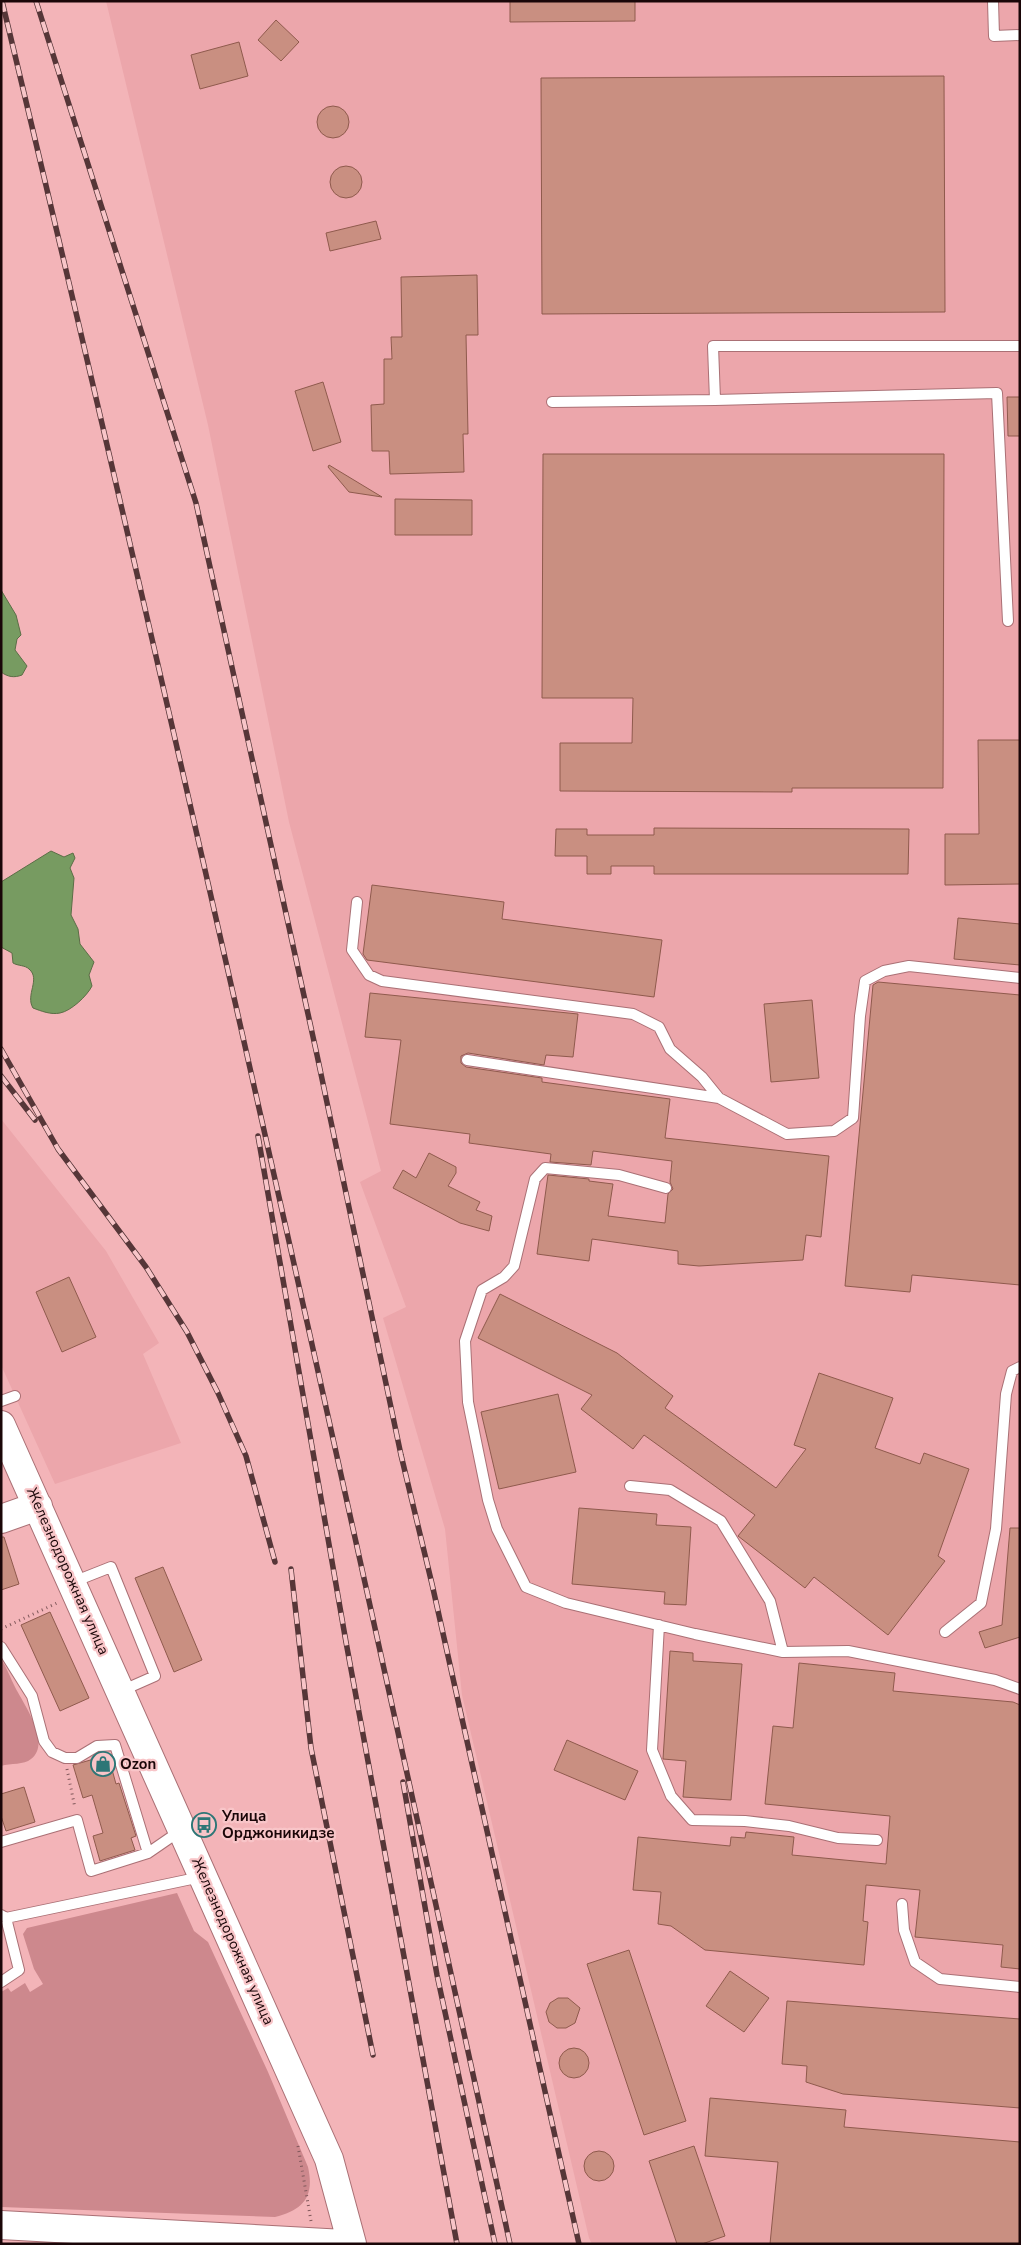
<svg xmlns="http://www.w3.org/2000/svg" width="1021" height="2245" font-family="'Nunito Sans',sans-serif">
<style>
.built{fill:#eca6ab}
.green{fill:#cd888d}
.water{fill:#779b61;stroke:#5b6e46}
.building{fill:#c98f81;stroke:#8f5a4d}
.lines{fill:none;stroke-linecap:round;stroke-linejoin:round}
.lane-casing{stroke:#aa7075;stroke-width:12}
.secondary-casing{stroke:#aa7075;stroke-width:30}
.path{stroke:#82595c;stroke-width:3;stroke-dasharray:1 4;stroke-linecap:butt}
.lane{stroke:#fff;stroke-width:10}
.secondary{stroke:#fff;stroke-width:28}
.rail-casing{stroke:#563638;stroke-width:5.5}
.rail{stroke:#f8c5c8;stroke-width:4;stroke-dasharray:11;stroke-linecap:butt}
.labels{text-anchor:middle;stroke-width:4.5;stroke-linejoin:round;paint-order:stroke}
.street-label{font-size:15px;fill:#1a0608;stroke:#f8c5c8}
.poi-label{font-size:15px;font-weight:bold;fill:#1a0608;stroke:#f8c5c8;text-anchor:start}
</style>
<rect width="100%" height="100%" fill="#f3b4b8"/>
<path class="built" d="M 106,1 L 1020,1 L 1020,2244 L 592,2244 L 589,2238 L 462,1695 L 445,1529 L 383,1318 L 406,1307 L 360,1182 L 381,1171 L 289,822 L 208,425 Z
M 1,1119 L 106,1251 L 159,1343 L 143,1354 L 181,1443 L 55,1484 L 1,1365 Z"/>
<path class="green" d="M 1,1659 C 7,1668 10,1677 15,1687 C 23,1703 52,1743 31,1759 C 24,1765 11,1763 1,1766 Z
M 177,1893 L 194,1931 L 208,1942 L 268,2072 L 308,2167 C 315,2198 302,2210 275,2217 L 1,2207 L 1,1992 L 8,1988 L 11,1992 L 25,1983 L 30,1992 L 43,1984 L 34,1969 L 23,1934 L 27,1928 Z"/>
<path class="water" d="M 1,590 L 16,615 L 21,635 L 17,639 L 15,650 L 27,666 L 22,675 C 14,678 8,677 1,672 Z
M 51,851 L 64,857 L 73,853 L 75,858 L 70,868 L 74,878 L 71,915 L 78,929 L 80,944 L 94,962 L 89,975 L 92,986 C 87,996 71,1011 60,1013 C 51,1015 41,1011 33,1008 C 25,995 41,979 29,969 C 25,965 18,966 13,963 L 12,953 L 1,947 L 1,882 Z"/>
<path class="building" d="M 510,1 L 635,1 L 635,21 L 510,22 Z
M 276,20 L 299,42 L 281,61 L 258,40 Z
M 239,42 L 248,76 L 200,89 L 191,55 Z
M 944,76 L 945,312 L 542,314 L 541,78 Z
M317 122a16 16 0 1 1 32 0a16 16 0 1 1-32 0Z
M330 182a16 16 0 1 1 32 0a16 16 0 1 1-32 0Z
M 376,221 L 381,239 L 330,251 L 326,233 Z
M 477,275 L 478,335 L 466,335 L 468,434 L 463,434 L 464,472 L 390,474 L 389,451 L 372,451 L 371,405 L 384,404 L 384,359 L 392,359 L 391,337 L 402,337 L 401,277 Z
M 323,382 L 341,442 L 313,451 L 295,391 Z
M 1007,397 L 1020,397 L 1020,436 L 1008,436 Z
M 543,454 L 944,454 L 943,788 L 792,788 L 792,792 L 560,791 L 560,743 L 632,743 L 633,698 L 542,698 Z
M 329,465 L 382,497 L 349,492 L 328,467 Z
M 395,499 L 472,500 L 472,535 L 395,535 Z
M 978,740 L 1020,740 L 1020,884 L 945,885 L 945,834 L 979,834 Z
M 654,828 L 909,829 L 908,874 L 654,874 L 654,866 L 611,866 L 611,874 L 587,874 L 587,856 L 555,856 L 556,829 L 587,829 L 587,835 L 654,835 Z
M 372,885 L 504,902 L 502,919 L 662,940 L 654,997 L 367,960 L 363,954 Z
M 958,918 L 1020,924 L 1020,965 L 954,959 Z
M 878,982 L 1020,995 L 1020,1285 L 912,1275 L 910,1292 L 845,1286 L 873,985 Z
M 370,993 L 578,1014 L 573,1057 L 546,1055 L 544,1065 L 468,1053 L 461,1056 L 461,1063 L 466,1067 L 542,1078 L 542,1082 L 670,1099 L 665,1138 L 829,1156 L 821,1237 L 806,1235 L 803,1260 L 699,1266 L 678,1264 L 678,1251 L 592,1239 L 589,1261 L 537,1254 L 548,1175 L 589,1179 L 589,1181 L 613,1184 L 608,1216 L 665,1223 L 668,1194 L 673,1189 L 670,1182 L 672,1161 L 593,1151 L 591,1165 L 550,1162 L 551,1154 L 469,1143 L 470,1134 L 390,1124 L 401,1040 L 365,1037 Z
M 812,1000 L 819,1078 L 771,1082 L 764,1004 Z
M 429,1153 L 456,1167 L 456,1173 L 448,1186 L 480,1202 L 476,1210 L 492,1216 L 489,1231 L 460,1223 L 393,1188 L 403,1170 L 416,1178 Z
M 69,1277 L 96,1337 L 62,1352 L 36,1292 Z
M 500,1294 L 617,1353 L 673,1396 L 665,1408 L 776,1488 L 806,1449 L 794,1445 L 819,1373 L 893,1398 L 875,1448 L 920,1464 L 924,1453 L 969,1469 L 938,1556 L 945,1561 L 888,1635 L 814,1577 L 805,1588 L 738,1536 L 755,1515 L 644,1435 L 633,1449 L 581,1409 L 592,1395 L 478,1338 Z
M 558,1394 L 576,1472 L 499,1489 L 481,1412 Z
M 579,1508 L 657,1514 L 656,1525 L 691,1527 L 686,1605 L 664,1604 L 665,1592 L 572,1584 Z
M 1010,1528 L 1020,1528 L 1020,1637 L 985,1648 L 979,1632 L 1002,1625 Z
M 1,1537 L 4,1537 L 19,1584 L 1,1590 Z
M 163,1567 L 202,1660 L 174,1672 L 135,1578 Z
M 50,1612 L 89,1698 L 60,1711 L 21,1625 Z
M 670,1651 L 693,1653 L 693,1661 L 742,1664 L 731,1800 L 683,1797 L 686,1761 L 663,1759 Z
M 799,1663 L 895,1673 L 893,1691 L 1013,1702 L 1020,1705 L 1020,1969 L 1001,1967 L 1003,1945 L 915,1937 L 920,1890 L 866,1885 L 863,1921 L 868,1922 L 864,1965 L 705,1950 L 671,1926 L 658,1924 L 661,1892 L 633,1890 L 638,1837 L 730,1846 L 731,1837 L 745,1838 L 746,1832 L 794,1837 L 792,1855 L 886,1864 L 890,1816 L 765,1804 L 773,1726 L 793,1728 Z
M 567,1740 L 638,1771 L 625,1800 L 554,1770 Z
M 108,1755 L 116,1784 L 119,1783 L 136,1836 L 131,1838 L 135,1850 L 100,1861 L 93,1836 L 103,1833 L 92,1795 L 83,1798 L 73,1765 Z
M 24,1787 L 35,1822 L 6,1831 L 1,1816 L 1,1794 Z
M 629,1950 L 686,2121 L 644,2135 L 587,1964 Z
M 730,1971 L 769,1998 L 744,2032 L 706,2006 Z
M 558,1998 L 568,1998 L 580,2008 L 575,2023 L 566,2028 L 557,2028 L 549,2022 L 546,2012 L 550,2003 Z
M 787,2001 L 1020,2019 L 1020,2108 L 843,2094 L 806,2082 L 807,2066 L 782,2064 Z
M559 2063a15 15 0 1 1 30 0a15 15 0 1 1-30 0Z
M 710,2098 L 846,2110 L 844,2127 L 1020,2142 L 1020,2244 L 770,2244 L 778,2162 L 705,2156 Z
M 694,2146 L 725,2236 L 702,2244 L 677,2244 L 649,2161 Z
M584 2166a15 15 0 1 1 30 0a15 15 0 1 1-30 0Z"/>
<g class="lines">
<defs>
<path id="lane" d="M 993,1 L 994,36 L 1020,35
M 715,400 L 997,393 L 1008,621
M 552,402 L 715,400 L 713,346 L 1020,346
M 357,902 L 352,950 L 369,975 L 382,981 L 633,1014 L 659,1027 L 670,1049 L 702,1077 L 719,1098 L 787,1134 L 834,1131 L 853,1118 L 860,1016 L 865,981 L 884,971 L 909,966 L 1020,978
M 467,1060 L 719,1098
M 666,1188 L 619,1175 L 545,1168 L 535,1179 L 514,1266 L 504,1277 L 482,1290 L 465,1341 L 468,1402 L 488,1500 L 497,1529 L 526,1587 L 566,1603 L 695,1634 L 783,1652 L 848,1651 L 995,1680 L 1020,1689
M 1,1401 L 15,1396
M 630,1486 L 670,1490 L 721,1521 L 770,1601 L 783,1652
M 73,1582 L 111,1567 L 155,1676 L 121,1691
M 659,1625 L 652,1750 L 671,1796 L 692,1820 L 745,1821 L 789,1826 L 838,1838 L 877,1840
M 945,1632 L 981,1603 L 996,1529 L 1006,1394 L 1012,1371 L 1020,1367
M 1,1647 L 32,1696 L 44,1741 L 52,1752 L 65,1758 L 77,1758 L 97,1746 L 115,1745 L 148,1853
M 1,1842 L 77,1820 L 91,1871 L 148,1853 L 180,1831
M 902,1904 L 904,1930 L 915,1962 L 940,1979 L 1020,1987
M 1,1915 L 6,1918 L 201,1877
M 1,1982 L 19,1970 L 6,1918"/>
<path id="secondary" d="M 1,1425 L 329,2159 L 352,2244
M 1,1519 L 38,1506
M 1,2225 L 344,2244"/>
</defs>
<use href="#lane" class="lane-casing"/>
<use href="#secondary" class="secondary-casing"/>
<path class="path" d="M 1,1629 L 57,1603
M 67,1769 L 75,1808
M 298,2146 L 311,2221"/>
<use href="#lane" class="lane"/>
<use href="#secondary" class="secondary"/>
<defs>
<path id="rail" d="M 2,1 C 181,747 347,1495 510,2244
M 36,1 L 196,503 L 317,1055 L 401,1455 L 432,1584 L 579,2244
M 1,1049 L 58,1149 L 146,1267 L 187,1332 L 218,1393 L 246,1456 L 275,1562
M 1,1076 L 35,1120
M 258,1136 L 346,1642 L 457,2244
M 291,1569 L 311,1748 L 373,2055
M 403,1782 L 437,1975 L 495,2244"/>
</defs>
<use href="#rail" class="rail-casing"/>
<use href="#rail" class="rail"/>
</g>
<defs>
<symbol id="shop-ring" viewBox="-11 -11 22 22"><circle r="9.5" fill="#f8c5c8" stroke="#2d7676" stroke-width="1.5"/><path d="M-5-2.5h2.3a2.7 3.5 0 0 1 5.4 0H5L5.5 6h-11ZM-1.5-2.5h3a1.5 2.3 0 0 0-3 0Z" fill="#2d7676"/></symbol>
<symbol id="bus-ring" viewBox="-11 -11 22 22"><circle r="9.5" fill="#f8c5c8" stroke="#2d7676" stroke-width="1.5"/><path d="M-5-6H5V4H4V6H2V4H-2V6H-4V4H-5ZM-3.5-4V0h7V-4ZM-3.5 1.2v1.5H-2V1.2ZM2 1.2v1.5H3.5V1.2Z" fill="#2d7676"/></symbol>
</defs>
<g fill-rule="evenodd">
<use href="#shop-ring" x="89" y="1750" width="28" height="28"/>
<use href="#bus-ring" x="190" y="1811" width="28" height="28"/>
</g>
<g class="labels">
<g class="street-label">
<text transform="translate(68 1571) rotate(66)" y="5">Железнодорожная улица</text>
<text transform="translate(233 1941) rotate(66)" y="5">Железнодорожная улица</text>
</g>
<g class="poi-label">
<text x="120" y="1769">Ozon</text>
<text x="222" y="1821">Улица<tspan x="222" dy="17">Орджоникидзе</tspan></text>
</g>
</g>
<rect width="1021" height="2245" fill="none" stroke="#1a0608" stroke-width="5"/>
</svg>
